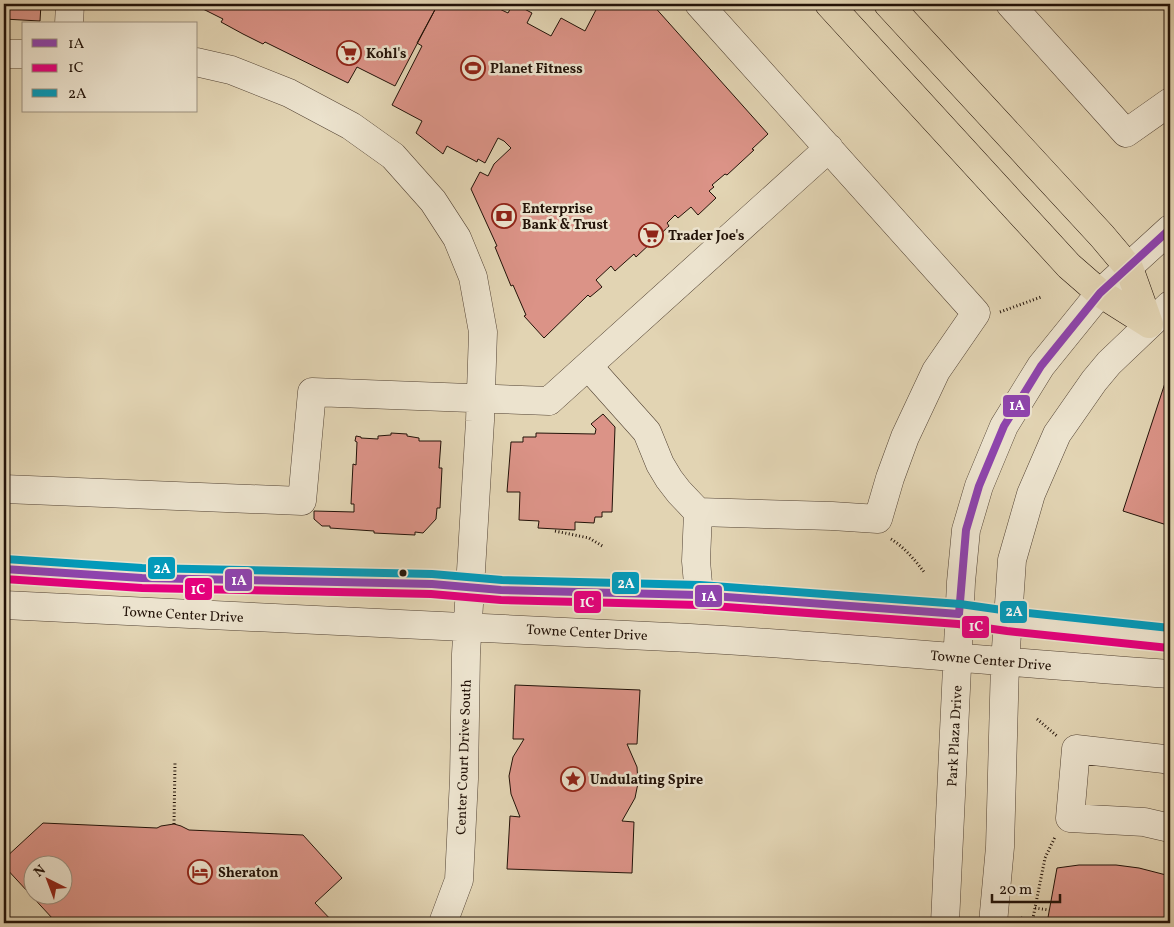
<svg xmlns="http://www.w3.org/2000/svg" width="1174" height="927" font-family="Vollkorn,serif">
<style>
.building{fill:#db9387;stroke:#221208;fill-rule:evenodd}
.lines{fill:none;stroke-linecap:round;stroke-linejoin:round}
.minor-casing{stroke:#524233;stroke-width:29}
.highway-casing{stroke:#221208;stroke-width:29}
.path{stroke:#221208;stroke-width:3;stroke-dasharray:1 2.5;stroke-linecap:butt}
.minor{stroke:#ece3ce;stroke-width:28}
.highway{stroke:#e2d4b3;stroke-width:28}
.bus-1-casing{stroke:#ece3ce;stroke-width:11}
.bus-2-casing{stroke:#ece3ce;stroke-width:11}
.bus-3-casing{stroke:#ece3ce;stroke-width:11}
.bus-1{stroke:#8e44ad;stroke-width:8}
.bus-2{stroke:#e5007d;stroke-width:8}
.bus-3{stroke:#039aba;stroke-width:8}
.bus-dot{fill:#221208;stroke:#ece3ce;stroke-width:2}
.labels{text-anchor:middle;stroke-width:5;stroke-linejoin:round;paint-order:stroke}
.poi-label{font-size:14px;font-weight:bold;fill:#221208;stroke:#ece3ce;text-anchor:start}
.street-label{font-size:14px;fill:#221208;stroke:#ece3ce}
.line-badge{stroke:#ece3ce;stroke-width:2}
.badge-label{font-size:14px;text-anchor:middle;font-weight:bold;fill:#fff}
</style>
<rect width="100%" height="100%" fill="#e2d4b3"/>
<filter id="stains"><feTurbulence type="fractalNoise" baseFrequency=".004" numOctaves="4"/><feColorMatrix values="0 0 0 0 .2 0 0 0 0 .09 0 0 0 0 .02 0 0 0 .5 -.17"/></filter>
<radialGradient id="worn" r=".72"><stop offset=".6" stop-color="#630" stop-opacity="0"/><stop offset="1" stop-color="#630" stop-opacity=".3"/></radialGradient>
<path class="building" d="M 4,4 L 41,4 L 40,21 L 4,19 Z
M 193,4 L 438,4 L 395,86 L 357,67 L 348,83 L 265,42 L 263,44 L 243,34 L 221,22 L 223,19 Z
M 438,4 L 489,4 L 508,13 L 513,4 L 515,4 L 532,13 L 527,23 L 551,36 L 561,18 L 585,31 L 599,4 L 652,4 L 768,134 L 752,149 L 754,150 L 727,175 L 725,174 L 712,185 L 714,187 L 709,191 L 716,198 L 698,215 L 691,207 L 678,218 L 675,215 L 667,223 L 669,226 L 636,257 L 634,254 L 615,271 L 611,266 L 596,280 L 602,287 L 590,297 L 588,295 L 544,338 L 524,316 L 526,315 L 513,285 L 511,286 L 495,247 L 497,246 L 471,189 L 480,172 L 488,176 L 494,164 L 511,148 L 504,141 L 498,138 L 485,163 L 478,159 L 477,162 L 447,146 L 443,154 L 416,133 L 422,121 L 392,105 L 422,46 L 417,43 Z
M 1165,383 L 1170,385 L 1170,526 L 1123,511 Z
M 603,414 L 615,427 L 612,512 L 602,512 L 602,517 L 595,517 L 594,523 L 575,522 L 575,530 L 538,528 L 539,521 L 519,520 L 520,492 L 507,492 L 511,442 L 523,442 L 523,437 L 536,437 L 536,433 L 595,434 L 596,429 L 591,424 Z
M 391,433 L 407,434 L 407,436 L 419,438 L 419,441 L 441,441 L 439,468 L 442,468 L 440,508 L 437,508 L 436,519 L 423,533 L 415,532 L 415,535 L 374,533 L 374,531 L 330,528 L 330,526 L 322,526 L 314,519 L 314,511 L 354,512 L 354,504 L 351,504 L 353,464 L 356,465 L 357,442 L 355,441 L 356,436 L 361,437 L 361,438 L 378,439 L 378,436 L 391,435 Z
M 515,685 L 640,690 L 637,744 L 627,744 L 637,767 L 638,783 L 635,798 L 622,821 L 634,822 L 632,873 L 507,869 L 510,816 L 520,817 L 511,794 L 509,776 L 513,757 L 524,739 L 513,739 Z
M 43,823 L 157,828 L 161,826 L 174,824 L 181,826 L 189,830 L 303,835 L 342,878 L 315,903 L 334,923 L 49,923 L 53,919 L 4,866 L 4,859 ZM 32,864 L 62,864 L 62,894 L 32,894 Z
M 1079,865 L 1116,865 L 1139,868 L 1170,876 L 1170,923 L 1047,923 L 1057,868 Z"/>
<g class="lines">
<defs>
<path id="minor" d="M 1010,4 L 1126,133 L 1170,102
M 69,24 L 70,4
M 4,54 L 24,54
M 196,62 L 231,70 L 289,93 L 351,126 L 393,156 L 433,201 L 457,238 L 473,277 L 483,332 L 480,421 L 466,654 L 464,779 L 459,880 L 443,923
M 588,366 L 647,432 L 660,464 L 669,479 L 679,492 L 698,512 L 832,516 L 878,519 L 890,478 L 905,437 L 936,371 L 976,313 L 699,4
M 4,489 L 302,501 L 312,392 L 549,401 L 829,148
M 698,512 L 696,561 L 699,595
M 4,569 L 142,578 L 432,584 L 501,590 L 699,595 L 959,614 L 1008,621 L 1170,638
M 4,605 C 232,618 461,625 690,638 C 850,647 1010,663 1170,674
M 1170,761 L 1164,759 L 1076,749 L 1070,818 L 1144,822 L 1170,828
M 945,923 L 961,582 L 966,530 L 979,486 L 1004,426 L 1041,366 L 1100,293 L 1170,229
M 993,923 L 1000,847 L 1005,663 L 1012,560 L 1031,494 L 1057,434 L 1094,381 L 1109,363 L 1170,305"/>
<path id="highway" d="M 829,4 L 1069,266 L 1100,293 L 1149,324
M 888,4 L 1102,236 L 1129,268 L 1149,324"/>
</defs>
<use href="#minor" class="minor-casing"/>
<use href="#highway" class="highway-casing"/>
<path class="path" d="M 1000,312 L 1041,297
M 555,531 L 589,538 L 604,547
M 891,539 C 904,547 915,560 924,572
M 1037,719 L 1057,736
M 174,824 L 175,762
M 1035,908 L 1049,910
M 1021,918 L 1033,920
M 1032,923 L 1045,858 L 1055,837"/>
<use href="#minor" class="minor"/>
<use href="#highway" class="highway"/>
<defs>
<path id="bus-1" d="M 4,569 L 142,578 L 432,584 L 501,590 L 699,595 L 959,614 L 966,530 L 979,486 L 1004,426 L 1041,366 L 1100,293 L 1170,229"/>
<path id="bus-2" d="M 4,579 L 142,588 L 431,594 L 501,600 L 699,605 L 958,624 L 1007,631 L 1169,648"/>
<path id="bus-3" d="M 5,559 L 142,568 L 432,574 L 502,580 L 700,585 L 960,604 L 1009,611 L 1170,628"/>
</defs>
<use href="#bus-1" class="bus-1-casing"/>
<use href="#bus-2" class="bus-2-casing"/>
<use href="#bus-3" class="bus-3-casing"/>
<use href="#bus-1" class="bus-1"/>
<use href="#bus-2" class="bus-2"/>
<use href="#bus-3" class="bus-3"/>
</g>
<defs>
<symbol id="supermarket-ring" viewBox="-11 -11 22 22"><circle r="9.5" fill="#ece3ce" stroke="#8f2418" stroke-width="1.5"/><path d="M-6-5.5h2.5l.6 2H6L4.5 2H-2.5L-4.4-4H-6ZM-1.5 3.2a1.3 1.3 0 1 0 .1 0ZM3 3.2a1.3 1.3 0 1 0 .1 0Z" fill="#8f2418"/></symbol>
<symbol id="stadium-ring" viewBox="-11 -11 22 22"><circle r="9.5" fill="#ece3ce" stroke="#8f2418" stroke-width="1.5"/><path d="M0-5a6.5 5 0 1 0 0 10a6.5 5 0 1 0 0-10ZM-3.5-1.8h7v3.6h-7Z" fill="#8f2418"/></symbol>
<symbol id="bank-ring" viewBox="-11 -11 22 22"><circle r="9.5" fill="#ece3ce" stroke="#8f2418" stroke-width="1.5"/><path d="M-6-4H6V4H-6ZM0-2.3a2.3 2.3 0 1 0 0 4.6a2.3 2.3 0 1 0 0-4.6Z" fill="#8f2418"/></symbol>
<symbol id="sight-ring" viewBox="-11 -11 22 22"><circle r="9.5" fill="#ece3ce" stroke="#8f2418" stroke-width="1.5"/><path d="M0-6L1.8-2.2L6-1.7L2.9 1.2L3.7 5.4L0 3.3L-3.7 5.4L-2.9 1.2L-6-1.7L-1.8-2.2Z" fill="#8f2418"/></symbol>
<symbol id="hotel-ring" viewBox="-11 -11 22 22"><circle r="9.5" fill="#ece3ce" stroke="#8f2418" stroke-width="1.5"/><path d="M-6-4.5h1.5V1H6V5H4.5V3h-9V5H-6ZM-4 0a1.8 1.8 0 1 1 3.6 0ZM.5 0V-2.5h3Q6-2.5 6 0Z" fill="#8f2418"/></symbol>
</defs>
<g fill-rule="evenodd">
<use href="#supermarket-ring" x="335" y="39" width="28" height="28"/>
<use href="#stadium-ring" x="459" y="54" width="28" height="28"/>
<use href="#bank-ring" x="490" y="202" width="28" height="28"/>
<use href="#supermarket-ring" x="637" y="221" width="28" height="28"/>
<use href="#sight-ring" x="559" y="765" width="28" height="28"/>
<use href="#hotel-ring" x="186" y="858" width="28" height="28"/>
</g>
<circle class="bus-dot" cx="403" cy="573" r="4.5"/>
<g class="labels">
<g class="poi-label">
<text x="366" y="58">Kohl's</text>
<text x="490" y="73">Planet Fitness</text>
<text x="522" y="213">Enterprise<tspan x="522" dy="16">Bank &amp; Trust</tspan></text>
<text x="668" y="240">Trader Joe's</text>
<text x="590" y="784">Undulating Spire</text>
<text x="218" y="877">Sheraton</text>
</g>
<g class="street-label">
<text transform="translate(183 614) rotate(3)" y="5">Towne Center Drive</text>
<text transform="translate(587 632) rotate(3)" y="5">Towne Center Drive</text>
<text transform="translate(991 660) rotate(5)" y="5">Towne Center Drive</text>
<text transform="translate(954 736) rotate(-87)" y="5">Park Plaza Drive</text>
<text transform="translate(463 757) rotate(-88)" y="5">Center Court Drive South</text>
</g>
</g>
<g class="line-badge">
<rect x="1002" y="394" width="29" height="24" rx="5" fill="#8e44ad"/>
<rect x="147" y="556" width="29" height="24" rx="5" fill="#039aba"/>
<rect x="224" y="568" width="29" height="24" rx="5" fill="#8e44ad"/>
<rect x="611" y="571" width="29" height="24" rx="5" fill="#039aba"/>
<rect x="184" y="577" width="29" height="24" rx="5" fill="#e5007d"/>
<rect x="694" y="584" width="29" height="24" rx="5" fill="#8e44ad"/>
<rect x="573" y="590" width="29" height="24" rx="5" fill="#e5007d"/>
<rect x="999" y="600" width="29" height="24" rx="5" fill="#039aba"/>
<rect x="961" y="615" width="29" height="24" rx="5" fill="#e5007d"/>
</g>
<g class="badge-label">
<text x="1017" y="410">1A</text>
<text x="162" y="573">2A</text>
<text x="239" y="585">1A</text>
<text x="626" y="588">2A</text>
<text x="198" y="594">1C</text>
<text x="709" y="601">1A</text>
<text x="587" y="607">1C</text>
<text x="1014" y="616">2A</text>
<text x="976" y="631">1C</text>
</g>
<rect width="1174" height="927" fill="none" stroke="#e2d4b3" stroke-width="20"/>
<rect x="5" y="5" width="1164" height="917" fill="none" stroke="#221208" stroke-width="2.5"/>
<rect x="10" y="10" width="1154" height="907" fill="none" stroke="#221208"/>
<rect x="22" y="22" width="175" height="90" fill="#ece3ce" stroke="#9b8f7f"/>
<rect x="32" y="39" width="25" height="8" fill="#8e44ad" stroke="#9b8f7f"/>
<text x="68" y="48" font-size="15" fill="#221208">1A</text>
<rect x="32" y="64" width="25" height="8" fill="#e5007d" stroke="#9b8f7f"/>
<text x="68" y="72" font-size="15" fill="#221208">1C</text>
<rect x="32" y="89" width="25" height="8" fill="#039aba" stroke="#9b8f7f"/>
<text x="68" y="98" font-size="15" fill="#221208">2A</text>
<g transform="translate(48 880) rotate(318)"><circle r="24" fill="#ece3ce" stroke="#9b8f7f"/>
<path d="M0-4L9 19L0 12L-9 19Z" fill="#8f2418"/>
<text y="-8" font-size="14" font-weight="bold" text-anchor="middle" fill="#221208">N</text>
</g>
<path d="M992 894v8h68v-8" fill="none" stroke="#221208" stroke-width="2.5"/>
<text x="999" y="894" font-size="15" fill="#221208" stroke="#ece3ce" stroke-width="4" paint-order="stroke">20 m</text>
<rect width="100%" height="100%" filter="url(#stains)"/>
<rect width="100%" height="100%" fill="url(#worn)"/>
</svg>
